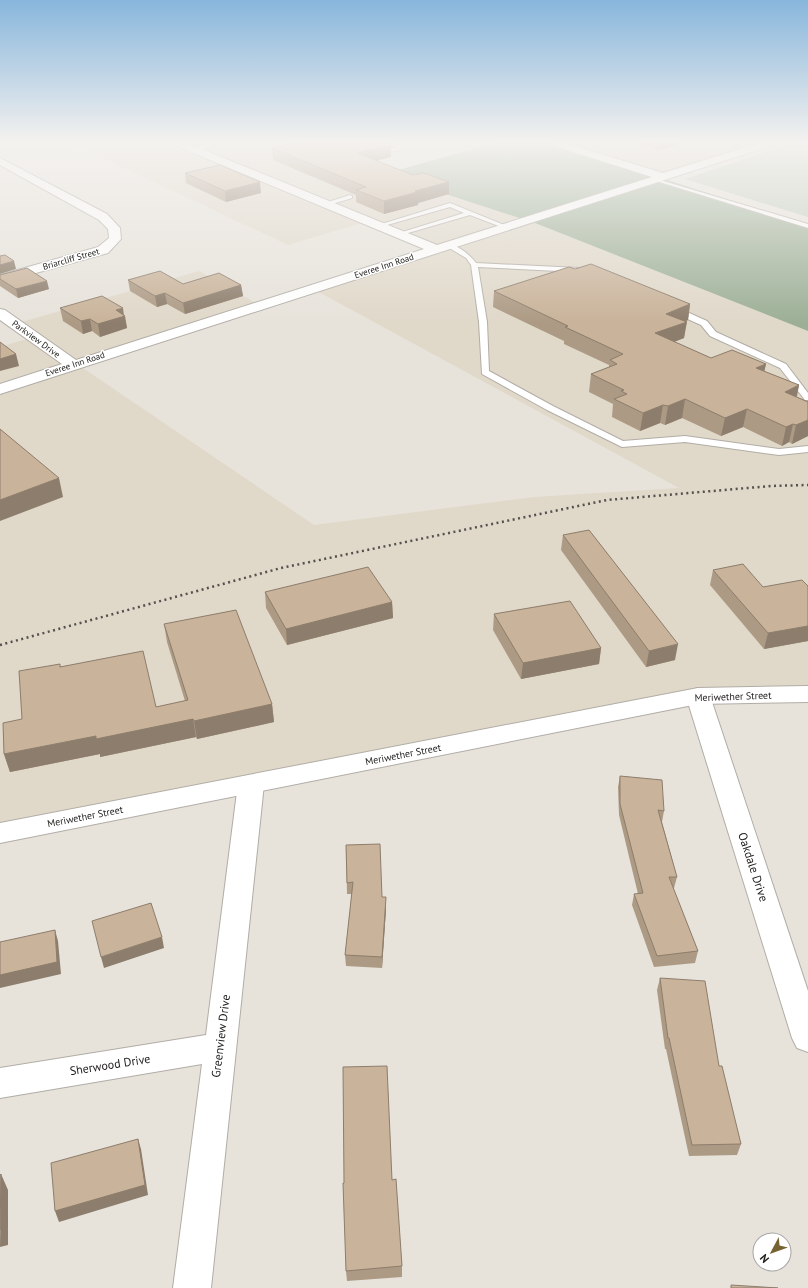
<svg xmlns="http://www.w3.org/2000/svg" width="808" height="1288" font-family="'PT Sans',sans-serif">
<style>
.built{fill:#e0d8c9}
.green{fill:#c0cdbc}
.forest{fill:#9caf96}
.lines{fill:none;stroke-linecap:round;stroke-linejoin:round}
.service-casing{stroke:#b1ada6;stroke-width:2}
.minor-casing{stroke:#b1ada6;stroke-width:2}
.tertiary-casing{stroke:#b1ada6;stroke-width:2}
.service{fill:#fff;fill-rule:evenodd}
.minor{fill:#fff;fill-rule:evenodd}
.tertiary{fill:#fff;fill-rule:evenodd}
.rail{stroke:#53514d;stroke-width:2.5;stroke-dasharray:2 3.5;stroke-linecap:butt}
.wall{fill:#ad9a84}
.shaded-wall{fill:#8d7d6c}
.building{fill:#c9b39a;stroke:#8d7d6c}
.labels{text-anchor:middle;stroke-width:3;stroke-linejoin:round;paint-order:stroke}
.far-street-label{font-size:9px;fill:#1d1c19;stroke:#fff}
.street-label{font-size:10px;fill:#1d1c19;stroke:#fff}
.near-street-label{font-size:12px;fill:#1d1c19;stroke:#fff}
</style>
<rect width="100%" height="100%" fill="#e7e3db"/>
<path class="built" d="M 71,143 L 301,143 L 384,174 L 535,223 L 808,331 L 808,691 L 776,693 L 457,744 L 0,838 L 0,347 L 30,338 L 15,324 L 199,271 L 263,307 L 80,366 L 314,525 L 534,497 L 679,488 L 315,290 L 503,232 L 437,251 L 369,221 L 288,245 Z
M 551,143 L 769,143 L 663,178 Z"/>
<path class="green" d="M 793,143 L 808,143 L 808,217 L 685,179 Z"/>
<path class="forest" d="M 494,143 L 551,143 L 808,225 L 808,331 L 535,223 L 384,174 Z"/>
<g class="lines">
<defs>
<path id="service" d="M 208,143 L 214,143 L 214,145 L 194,152 L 191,150 Z
M 357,143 C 372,143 380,150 396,148 L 394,143 L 400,143 L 402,147 L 400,150 L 385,153 Z
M 653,178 L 808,224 L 808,228 L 653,180 Z
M 350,195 L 352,196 L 352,198 L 325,206 L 322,204 Z
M 450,203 L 509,227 L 504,228 L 470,215 L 401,235 L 396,234 L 464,213 L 450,207 L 380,227 L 375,226 Z
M 446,244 C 456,243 470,255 476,263 L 579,268 L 582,270 L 579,272 L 478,267 L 487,322 L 489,371 L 553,406 L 623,441 L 685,436 L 779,449 L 808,446 L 808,452 L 779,455 L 685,442 L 622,447 L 547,410 L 482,374 L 479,322 L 471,265 L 466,258 L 446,246 Z
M 672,308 L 678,308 L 707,321 L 716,332 L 786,364 L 808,393 L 808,400 L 805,400 L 780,368 L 710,336 L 701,325 L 672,312 Z"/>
<path id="minor" d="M 173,143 L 187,143 L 437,245 L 652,177 L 551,145 L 550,143 L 565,143 L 663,173 L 759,143 L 774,143 L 773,145 L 0,394 L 0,384 L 62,364 L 0,320 L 0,309 L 5,310 L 76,360 L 424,249 L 174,145 Z
M 0,158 L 107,214 L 120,228 L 121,239 L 108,253 L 0,283 L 0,275 L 98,247 L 109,238 L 108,229 L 99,220 L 0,165 Z
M 698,688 L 706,691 L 710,696 L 808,991 L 808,1052 L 797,1048 L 792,1038 L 686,696 L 690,691 Z
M 251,775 L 260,778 L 264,784 L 211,1288 L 173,1288 L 202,1064 L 0,1098 L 0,1068 L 206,1035 L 238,784 L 242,778 Z"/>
<path id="tertiary" d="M 808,686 L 808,702 L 698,704 L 0,843 L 0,823 L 698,688 Z"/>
</defs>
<use href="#service" class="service-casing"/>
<use href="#minor" class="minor-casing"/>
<use href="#tertiary" class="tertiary-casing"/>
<use href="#service" class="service"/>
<use href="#minor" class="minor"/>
<use href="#tertiary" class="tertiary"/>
<path class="rail" d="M 0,645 L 281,568 L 607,500 L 771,486 L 808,485"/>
</g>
<path class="wall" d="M 634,143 L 682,143 L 658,150 Z
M 391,145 L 391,157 L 376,161 L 449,194 L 418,203 L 418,205 L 384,214 L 356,202 L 356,195 L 273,160 L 272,148 Z
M 185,173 L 261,193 L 226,202 L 186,183 Z
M 575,269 L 690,304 L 688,320 L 686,321 L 684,338 L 674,342 L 711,358 L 766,364 L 764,371 L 799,385 L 797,397 L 808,402 L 808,436 L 792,444 L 789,442 L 782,446 L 743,427 L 721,436 L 682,418 L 665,425 L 660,423 L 640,431 L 612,417 L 613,404 L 589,392 L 591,374 L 609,367 L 609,365 L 564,344 L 564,341 L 493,307 L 494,291 Z
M 0,275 L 49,289 L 18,298 L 0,286 Z
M 128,280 L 183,284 L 241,285 L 243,296 L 185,314 L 167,304 L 157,307 L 130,291 Z
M 60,308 L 124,315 L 127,328 L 100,337 L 92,331 L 83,334 L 63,321 Z
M 563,535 L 675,660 L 646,667 L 561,550 Z
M 713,570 L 763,587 L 808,586 L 808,641 L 764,649 L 710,585 Z
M 265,592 L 392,602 L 393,618 L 287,645 L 266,608 Z
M 494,614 L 601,648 L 599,664 L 521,679 L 493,630 Z
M 164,624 L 272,704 L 274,722 L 197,739 L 196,737 L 100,757 L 100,754 L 10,772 L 4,754 L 22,719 L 60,664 L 60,666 L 156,707 L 185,701 L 167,642 Z
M 620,776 L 664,811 L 662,822 L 677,877 L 674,888 L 673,888 L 698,951 L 695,963 L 654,967 L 632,905 L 634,894 L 638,894 L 619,815 L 618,787 Z
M 346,845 L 386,909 L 382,968 L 346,966 L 345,955 L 352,894 L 347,894 Z
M 660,978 L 719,1066 L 741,1144 L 737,1155 L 689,1156 L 666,1049 L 665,1049 L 657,990 Z
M 392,1180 L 402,1266 L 402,1277 L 347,1281 L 346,1271 Z"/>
<path class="shaded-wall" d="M 659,143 L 682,143 L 658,150 Z
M 391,145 L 391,157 L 357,165 L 357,153 Z
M 260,182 L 261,193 L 226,202 L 225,191 Z
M 449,182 L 449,194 L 418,203 L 418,205 L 384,214 L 384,201 L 415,191 Z
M 14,261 L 16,269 L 0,274 L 0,265 Z
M 47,281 L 49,289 L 18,298 L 16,289 Z
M 241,285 L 243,296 L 185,314 L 183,303 Z
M 165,293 L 167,304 L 157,307 L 155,296 Z
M 690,304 L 688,320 L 671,328 L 687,322 L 684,338 L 653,350 L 655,333 L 666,314 Z
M 123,308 L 124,316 L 125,316 L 127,328 L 100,337 L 98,324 L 116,310 Z
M 90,319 L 92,331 L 83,334 L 81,321 Z
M 16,354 L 19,366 L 0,371 L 0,359 Z
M 766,364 L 762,381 L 756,368 Z
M 799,385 L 795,403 L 785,392 Z
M 685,399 L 682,418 L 665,425 L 668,406 Z
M 663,405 L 660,423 L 640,431 L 643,413 Z
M 747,409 L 743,427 L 721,436 L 725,418 Z
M 808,420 L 808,436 L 792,444 L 796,425 Z
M 793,424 L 789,442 L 782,446 L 786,427 Z
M 59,478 L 63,497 L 0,521 L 0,500 Z
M 392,602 L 393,618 L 287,645 L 286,629 Z
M 808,626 L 808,641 L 764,649 L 768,633 Z
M 678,644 L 675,660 L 646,667 L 649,651 Z
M 601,648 L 599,664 L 521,679 L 523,663 Z
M 272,704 L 274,722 L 197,739 L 194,721 Z
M 193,719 L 196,737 L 100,757 L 100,754 L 10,772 L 4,754 L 96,736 Z
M 386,897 L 386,909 L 382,968 L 382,957 Z
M 55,930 L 58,941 L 61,974 L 0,988 L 0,975 Z
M 162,937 L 164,948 L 104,968 L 101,957 Z
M 138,1139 L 141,1149 L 148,1195 L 59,1222 L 55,1211 Z
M 1,1174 L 8,1190 L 8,1245 L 0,1247 Z"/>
<path class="building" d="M 296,143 L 385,143 L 391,145 L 357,153 L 413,175 L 424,173 L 449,182 L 415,191 L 418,192 L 384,201 L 356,190 L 366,187 L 272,148 Z
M 220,165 L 260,182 L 225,191 L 185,173 Z
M 5,255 L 14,261 L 0,265 L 0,256 Z
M 591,264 L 690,304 L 666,314 L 687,322 L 655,333 L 711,358 L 732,350 L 766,364 L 756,368 L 799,385 L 785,392 L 808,402 L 808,420 L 796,425 L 793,424 L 786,427 L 747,409 L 725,418 L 685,399 L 668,406 L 663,405 L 643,413 L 614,399 L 627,394 L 621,391 L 624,390 L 591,374 L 617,364 L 610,360 L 623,354 L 565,327 L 568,326 L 494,291 L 569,267 L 575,269 Z
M 27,268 L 47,281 L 16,289 L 0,279 L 0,275 Z
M 160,271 L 183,284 L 219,273 L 241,285 L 183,303 L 165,293 L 155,296 L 128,280 Z
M 102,296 L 123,308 L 116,310 L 125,316 L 98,324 L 90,319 L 81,321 L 60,308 Z
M 0,342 L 16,354 L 0,359 Z
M 0,429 L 59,478 L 0,500 Z
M 589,530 L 678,644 L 649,651 L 563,535 Z
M 743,564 L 763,587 L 802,580 L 808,586 L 808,626 L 768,633 L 713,570 Z
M 368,567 L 392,602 L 286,629 L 265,592 Z
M 570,601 L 601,648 L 523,663 L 494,614 Z
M 236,610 L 272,704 L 194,721 L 193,719 L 96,739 L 96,736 L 4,754 L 3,723 L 22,719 L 19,671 L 60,664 L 60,667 L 143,651 L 156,707 L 188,700 L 164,624 Z
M 620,776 L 662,780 L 664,811 L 658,810 L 677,877 L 669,877 L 698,951 L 657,956 L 634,894 L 643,893 L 620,804 Z
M 380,844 L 382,897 L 386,897 L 382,957 L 345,955 L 353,882 L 347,883 L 346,845 Z
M 151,903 L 162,937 L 101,957 L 92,921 Z
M 55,930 L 57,962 L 0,975 L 0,942 Z
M 660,978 L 705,981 L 719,1066 L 722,1066 L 741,1144 L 692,1145 L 669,1038 L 668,1038 Z
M 387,1066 L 392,1180 L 396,1179 L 402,1266 L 346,1271 L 343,1183 L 344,1183 L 343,1067 Z
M 138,1139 L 145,1185 L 55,1211 L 51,1163 Z
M 1,1174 L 0,1230 L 0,1175 Z
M 731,1285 L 778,1288 L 731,1288 Z"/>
<linearGradient id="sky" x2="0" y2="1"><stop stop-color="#88b6dc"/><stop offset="0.44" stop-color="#f4f2ef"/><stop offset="1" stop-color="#f4f2ef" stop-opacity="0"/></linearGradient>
<rect width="808" height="323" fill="url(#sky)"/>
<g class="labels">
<g class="far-street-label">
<text transform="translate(71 259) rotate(-16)" y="3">Briarcliff Street</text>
<text transform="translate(384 266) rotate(-18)" y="3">Everee Inn Road</text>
<text transform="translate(36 339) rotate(36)" y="3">Parkview Drive</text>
<text transform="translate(75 364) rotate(-18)" y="3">Everee Inn Road</text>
</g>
<g class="street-label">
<text transform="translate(733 696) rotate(-2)" y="4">Meriwether Street</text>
<text transform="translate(403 754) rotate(-11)" y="4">Meriwether Street</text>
<text transform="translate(85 816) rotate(-11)" y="4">Meriwether Street</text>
</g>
<g class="near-street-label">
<text transform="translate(753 867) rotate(72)" y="4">Oakdale Drive</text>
<text transform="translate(221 1036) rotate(-83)" y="4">Greenview Drive</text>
<text transform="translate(110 1065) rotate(-9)" y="4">Sherwood Drive</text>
</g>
</g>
<g transform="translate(772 1252) rotate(229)"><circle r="19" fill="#ffffff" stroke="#a5a4a3"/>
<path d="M0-3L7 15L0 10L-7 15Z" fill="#776332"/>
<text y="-6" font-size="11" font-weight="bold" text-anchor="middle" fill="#1d1c19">N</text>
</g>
</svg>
